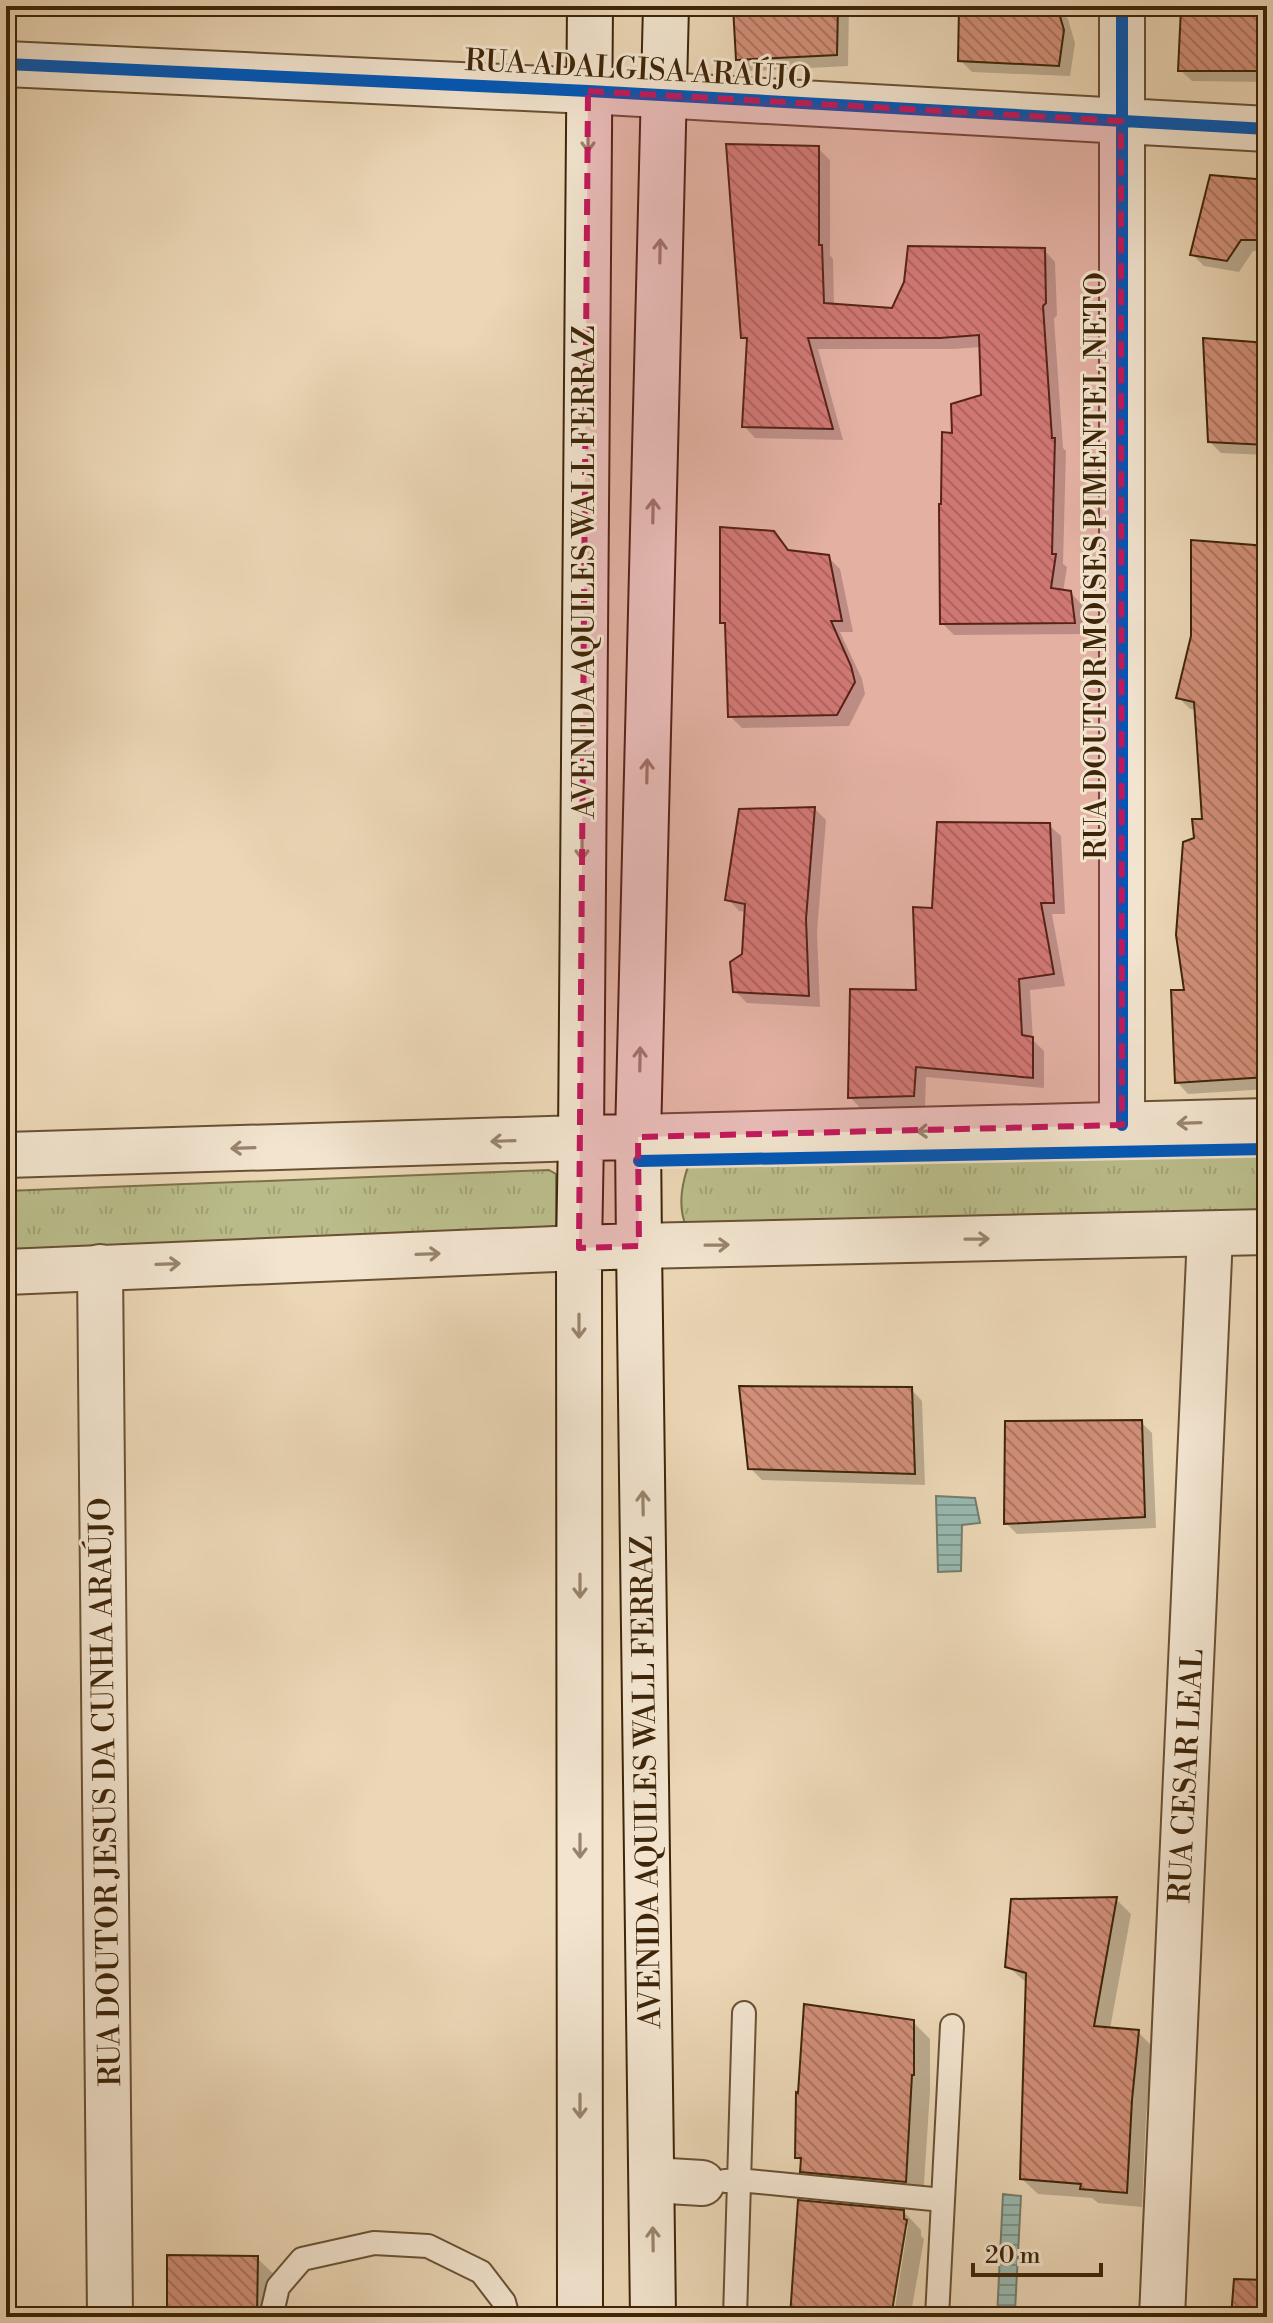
<svg xmlns="http://www.w3.org/2000/svg" width="1273" height="2323" font-family="'Libre Bodoni',serif">
<style>
.grass{fill:url(#grass-tufts);stroke:#7c714a;stroke-width:2}
.water{fill:url(#water-rules);stroke:#747e6d;stroke-width:2}
.shadow{fill:#0003;fill-rule:evenodd}
.building{fill:url(#building-back-hatch);stroke:#3e2508;stroke-width:2}
.lines{fill:none;stroke-linecap:round;stroke-linejoin:round}
.service-casing{stroke:#695133;stroke-width:26}
.minor-casing{stroke:#695133;stroke-width:48}
.tertiary-casing{stroke:#695133;stroke-width:48}
.secondary-casing{stroke:#3e2508;stroke-width:48}
.service{stroke:#f2e4cf;stroke-width:22}
.minor{stroke:#f2e4cf;stroke-width:44}
.tertiary{stroke:#f2e4cf;stroke-width:44}
.secondary{stroke:#f2e4cf;stroke-width:44}
.cycleway-casing{stroke:#f2e4cf;stroke-width:17}
.cycleway{stroke:#0057b8;stroke-width:12}
.oneway{stroke:#98846c}
.marked{fill:#c2185b;fill-opacity:0.2;stroke:#c2185b;stroke-width:6;stroke-dasharray:16 10;stroke-linejoin:round}
.labels{text-anchor:middle;stroke-width:6;stroke-linejoin:round;paint-order:stroke}
.street-label{font-size:30px;fill:#3e2508;stroke:#f2e4cf}
</style>
<defs>
<pattern id="grass-tufts" width="24" height="20" patternUnits="userSpaceOnUse" patternTransform="scale(2)"><rect width="24" height="20" fill="#babd8b"/><path d="M3 7l-1-3M5 7V3M7 7l1-3M15 17l-1-3M17 17v-4M19 17l1-3" fill="none" stroke="#a1a276"/></pattern>
<pattern id="water-rules" width="6" height="5" patternUnits="userSpaceOnUse" patternTransform="scale(2)"><rect width="6" height="5" fill="#98b9b0"/><path d="M0 2.5h6" fill="none" stroke="#7d968d"/></pattern>
<pattern id="building-back-hatch" width="6" height="6" patternUnits="userSpaceOnUse" patternTransform="scale(2)"><rect width="6" height="6" fill="#d28f79"/><path d="M-1 5l2 2M0 0l6 6M5-1l2 2" fill="none" stroke="#ac7561"/></pattern>
</defs>
<rect width="100%" height="100%" fill="#ebd6b5"/>
<filter id="stains"><feTurbulence type="fractalNoise" baseFrequency=".0025" numOctaves="4"/><feColorMatrix values="0 0 0 0 .2 0 0 0 0 .09 0 0 0 0 .02 0 0 0 .5 -.17"/></filter>
<radialGradient id="worn" r=".72"><stop offset=".6" stop-color="#630" stop-opacity="0"/><stop offset="1" stop-color="#630" stop-opacity=".3"/></radialGradient>
<path class="grass" d="M 1267,1142 L 1267,1213 L 687,1228 C 676,1206 683,1179 691,1157 Z
M 549,1170 L 556,1174 L 556,1232 L 6,1259 L 6,1191 Z"/>
<path class="water" d="M 936,1496 L 975,1498 L 980,1523 L 962,1525 L 961,1571 L 938,1572 Z
M 1003,2194 L 1021,2196 L 1015,2311 L 1021,2317 L 997,2317 Z"/>
<path class="shadow" d="M 735,6 L 849,6 L 848,66 L 750,71 L 738,60 Z
M 991,6 L 1056,7 L 1068,19 L 1075,43 L 1070,76 L 972,72 L 960,60 L 992,16 Z
M 1194,6 L 1267,6 L 1267,82 L 1192,81 L 1180,70 Z
M 818,148 L 830,160 L 830,255 L 833,259 L 834,306 L 894,310 L 1044,250 L 1055,262 L 1057,315 L 1054,319 L 1063,448 L 1066,451 L 1063,564 L 1067,567 L 1063,592 L 1071,593 L 1082,605 L 1086,634 L 954,635 L 942,623 L 984,397 L 982,347 L 953,349 L 818,349 L 843,440 L 755,438 L 744,426 L 749,342 L 743,337 Z
M 1267,182 L 1267,251 L 1253,251 L 1239,272 L 1204,266 L 1192,254 Z
M 1267,345 L 1267,455 L 1221,453 L 1210,442 Z
M 773,533 L 791,553 L 828,557 L 840,569 L 853,632 L 840,632 L 862,679 L 865,694 L 849,726 L 742,728 L 730,716 L 727,627 L 722,622 Z
M 1267,548 L 1267,1089 L 1188,1094 L 1177,1082 L 1186,992 L 1196,839 L 1204,821 L 1197,710 L 1190,709 L 1178,697 Z
M 815,809 L 826,820 L 817,932 L 820,1007 L 747,1003 L 735,991 L 744,955 L 746,912 L 739,911 L 728,899 Z
M 1049,825 L 1061,836 L 1065,914 L 1052,914 L 1065,986 L 1030,990 L 1033,1040 L 1044,1051 L 1044,1088 L 926,1077 L 925,1106 L 861,1109 L 850,1097 L 918,992 L 934,910 Z
M 911,1389 L 922,1401 L 925,1485 L 762,1480 L 750,1468 Z
M 1141,1422 L 1152,1433 L 1156,1528 L 1017,1534 L 1006,1523 Z
M 1116,1899 L 1131,1914 L 1110,2029 L 1138,2032 L 1153,2047 L 1146,2116 L 1142,2207 L 1098,2203 L 1092,2198 L 1038,2194 L 1022,2179 L 1027,1983 L 1007,1966 Z
M 913,2022 L 930,2039 L 930,2091 L 923,2199 L 819,2188 L 802,2171 L 803,2163 L 797,2157 Z
M 904,2212 L 921,2230 L 921,2236 L 924,2239 L 911,2313 L 916,2317 L 793,2317 ZM 904,2225 L 908,2225 L 894,2314 L 890,2313 Z
M 257,2258 L 280,2280 L 279,2317 L 169,2317 Z"/>
<path class="building" d="M 733,6 L 838,6 L 837,55 L 736,60 Z
M 989,6 L 1057,6 L 1064,30 L 1059,66 L 958,61 L 959,8 L 989,14 Z
M 1181,8 L 1267,13 L 1267,71 L 1178,71 Z
M 726,144 L 819,146 L 819,245 L 822,245 L 824,303 L 892,308 L 904,282 L 908,246 L 1045,248 L 1046,303 L 1043,306 L 1052,438 L 1055,438 L 1052,554 L 1056,554 L 1051,588 L 1071,591 L 1075,623 L 940,624 L 939,504 L 941,504 L 942,432 L 952,433 L 951,404 L 981,395 L 979,335 L 940,338 L 808,338 L 833,429 L 742,427 L 747,338 L 741,338 Z
M 1210,175 L 1267,180 L 1267,240 L 1241,240 L 1227,261 L 1190,255 Z
M 1203,338 L 1267,343 L 1267,445 L 1208,442 Z
M 720,527 L 774,531 L 788,550 L 829,555 L 842,621 L 831,621 L 851,666 L 855,682 L 837,715 L 728,717 L 725,623 L 720,623 Z
M 1191,540 L 1267,546 L 1267,1077 L 1175,1083 L 1171,990 L 1184,990 L 1176,935 L 1183,842 L 1194,838 L 1192,819 L 1202,819 L 1194,702 L 1176,698 L 1191,636 Z
M 815,807 L 806,919 L 809,996 L 733,992 L 730,962 L 742,954 L 745,904 L 725,900 L 739,809 Z
M 937,822 L 1050,823 L 1054,903 L 1041,903 L 1054,974 L 1019,979 L 1022,1035 L 1033,1037 L 1033,1078 L 916,1067 L 914,1096 L 848,1098 L 850,989 L 916,990 L 913,907 L 932,908 Z
M 739,1386 L 912,1387 L 915,1474 L 748,1469 Z
M 1142,1420 L 1145,1517 L 1004,1524 L 1005,1421 Z
M 1117,1897 L 1094,2026 L 1139,2030 L 1132,2100 L 1127,2193 L 1080,2189 L 1081,2184 L 1020,2179 L 1026,1973 L 1005,1967 L 1011,1899 Z
M 804,2004 L 914,2020 L 914,2075 L 912,2075 L 906,2182 L 800,2172 L 801,2158 L 795,2158 L 796,2092 L 798,2093 Z
M 798,2200 L 904,2210 L 904,2219 L 907,2220 L 891,2317 L 790,2317 Z
M 167,2255 L 258,2256 L 257,2317 L 167,2317 Z
M 1234,2279 L 1267,2280 L 1267,2317 L 1231,2317 Z"/>
<g class="lines">
<defs>
<path id="service" d="M 725,2181 L 739,2180 L 943,2200
M 271,2317 L 278,2287 L 302,2259 L 374,2243 L 428,2246 L 481,2272 L 504,2302 L 508,2317
M 735,2317 L 744,2013
M 937,2317 L 952,2026"/>
<path id="minor" d="M 1122,6 L 1122,1125
M 6,64 L 588,91 L 1267,129
M 100,1267 L 110,2317
M 652,2180 L 702,2183
M 1162,2317 L 1210,1235"/>
<path id="tertiary" d="M 638,1137 L 1267,1121
M 6,1155 L 581,1138
M 639,1246 L 1267,1232
M 6,1272 L 579,1248"/>
<path id="secondary" d="M 638,1137 L 666,6
M 581,1138 L 590,6
M 639,1246 L 653,2317
M 579,1248 L 639,1246 L 638,1137 L 581,1138 L 579,1248 L 580,2317"/>
</defs>
<use href="#service" class="service-casing"/>
<use href="#minor" class="minor-casing"/>
<use href="#tertiary" class="tertiary-casing"/>
<use href="#secondary" class="secondary-casing"/>
<use href="#service" class="service"/>
<use href="#minor" class="minor"/>
<use href="#tertiary" class="tertiary"/>
<use href="#secondary" class="secondary"/>
<defs>
<path id="cycleway" d="M 1122,6 L 1122,1125
M 6,64 L 588,91 L 1267,129
M 639,1161 L 1267,1149"/>
</defs>
<use href="#cycleway" class="cycleway-casing"/>
<use href="#cycleway" class="cycleway"/>
</g>
<defs><path id="oneway-shaft" d="M-6 0H5M1.5-3L5.5 0L1.5 3" fill="none" stroke-width="1.6" stroke-linecap="round" stroke-linejoin="round" transform="scale(2)"/></defs>
<g class="oneway">
<use href="#oneway-shaft" transform="translate(588 140) rotate(90)"/>
<use href="#oneway-shaft" transform="translate(660 251) rotate(-89)"/>
<use href="#oneway-shaft" transform="translate(653 511) rotate(-89)"/>
<use href="#oneway-shaft" transform="translate(647 771) rotate(-89)"/>
<use href="#oneway-shaft" transform="translate(582 848) rotate(90)"/>
<use href="#oneway-shaft" transform="translate(640 1059) rotate(-89)"/>
<use href="#oneway-shaft" transform="translate(1189 1123) rotate(178)"/>
<use href="#oneway-shaft" transform="translate(929 1131) rotate(178)"/>
<use href="#oneway-shaft" transform="translate(503 1141) rotate(178)"/>
<use href="#oneway-shaft" transform="translate(243 1148) rotate(178)"/>
<use href="#oneway-shaft" transform="translate(977 1239) rotate(-1)"/>
<use href="#oneway-shaft" transform="translate(717 1245) rotate(-1)"/>
<use href="#oneway-shaft" transform="translate(428 1254) rotate(-2)"/>
<use href="#oneway-shaft" transform="translate(168 1264) rotate(-2)"/>
<use href="#oneway-shaft" transform="translate(579 1326) rotate(90)"/>
<use href="#oneway-shaft" transform="translate(643 1503) rotate(-91)"/>
<use href="#oneway-shaft" transform="translate(580 1586) rotate(90)"/>
<use href="#oneway-shaft" transform="translate(580 1846) rotate(90)"/>
<use href="#oneway-shaft" transform="translate(580 2106) rotate(90)"/>
<use href="#oneway-shaft" transform="translate(653 2239) rotate(-91)"/>
</g>
<path class="marked" d="M 588,91 L 1121,121 L 1122,1125 L 638,1137 L 639,1246 L 579,1248 Z"/>
<g class="labels">
<g class="street-label">
<text transform="translate(638 69) rotate(3)" y="10">RUA ADALGISA ARAÚJO</text>
<text transform="translate(1096 566) rotate(-90)" y="10">RUA DOUTOR MOISES PIMENTEL NETO</text>
<text transform="translate(584 572) rotate(-90)" y="10">AVENIDA AQUILES WALL FERRAZ</text>
<text transform="translate(1186 1776) rotate(-87)" y="10">RUA CESAR LEAL</text>
<text transform="translate(646 1782) rotate(-91)" y="10">AVENIDA AQUILES WALL FERRAZ</text>
<text transform="translate(105 1792) rotate(-91)" y="10">RUA DOUTOR JESUS DA CUNHA ARAÚJO</text>
</g>
</g>
<rect width="1273" height="2323" fill="none" stroke="#ebd6b5" stroke-width="32"/>
<rect x="8" y="8" width="1257" height="2307" fill="none" stroke="#3e2508" stroke-width="4"/>
<rect x="16" y="16" width="1241" height="2291" fill="none" stroke="#3e2508" stroke-width="2"/>
<path d="M973 2263v12h128v-12" fill="none" stroke="#3e2508" stroke-width="4"/>
<text x="985" y="2263" font-size="24" fill="#3e2508" stroke="#f2e4cf" stroke-width="6" paint-order="stroke">20 m</text>
<rect width="100%" height="100%" filter="url(#stains)"/>
<rect width="100%" height="100%" fill="url(#worn)"/>
</svg>
